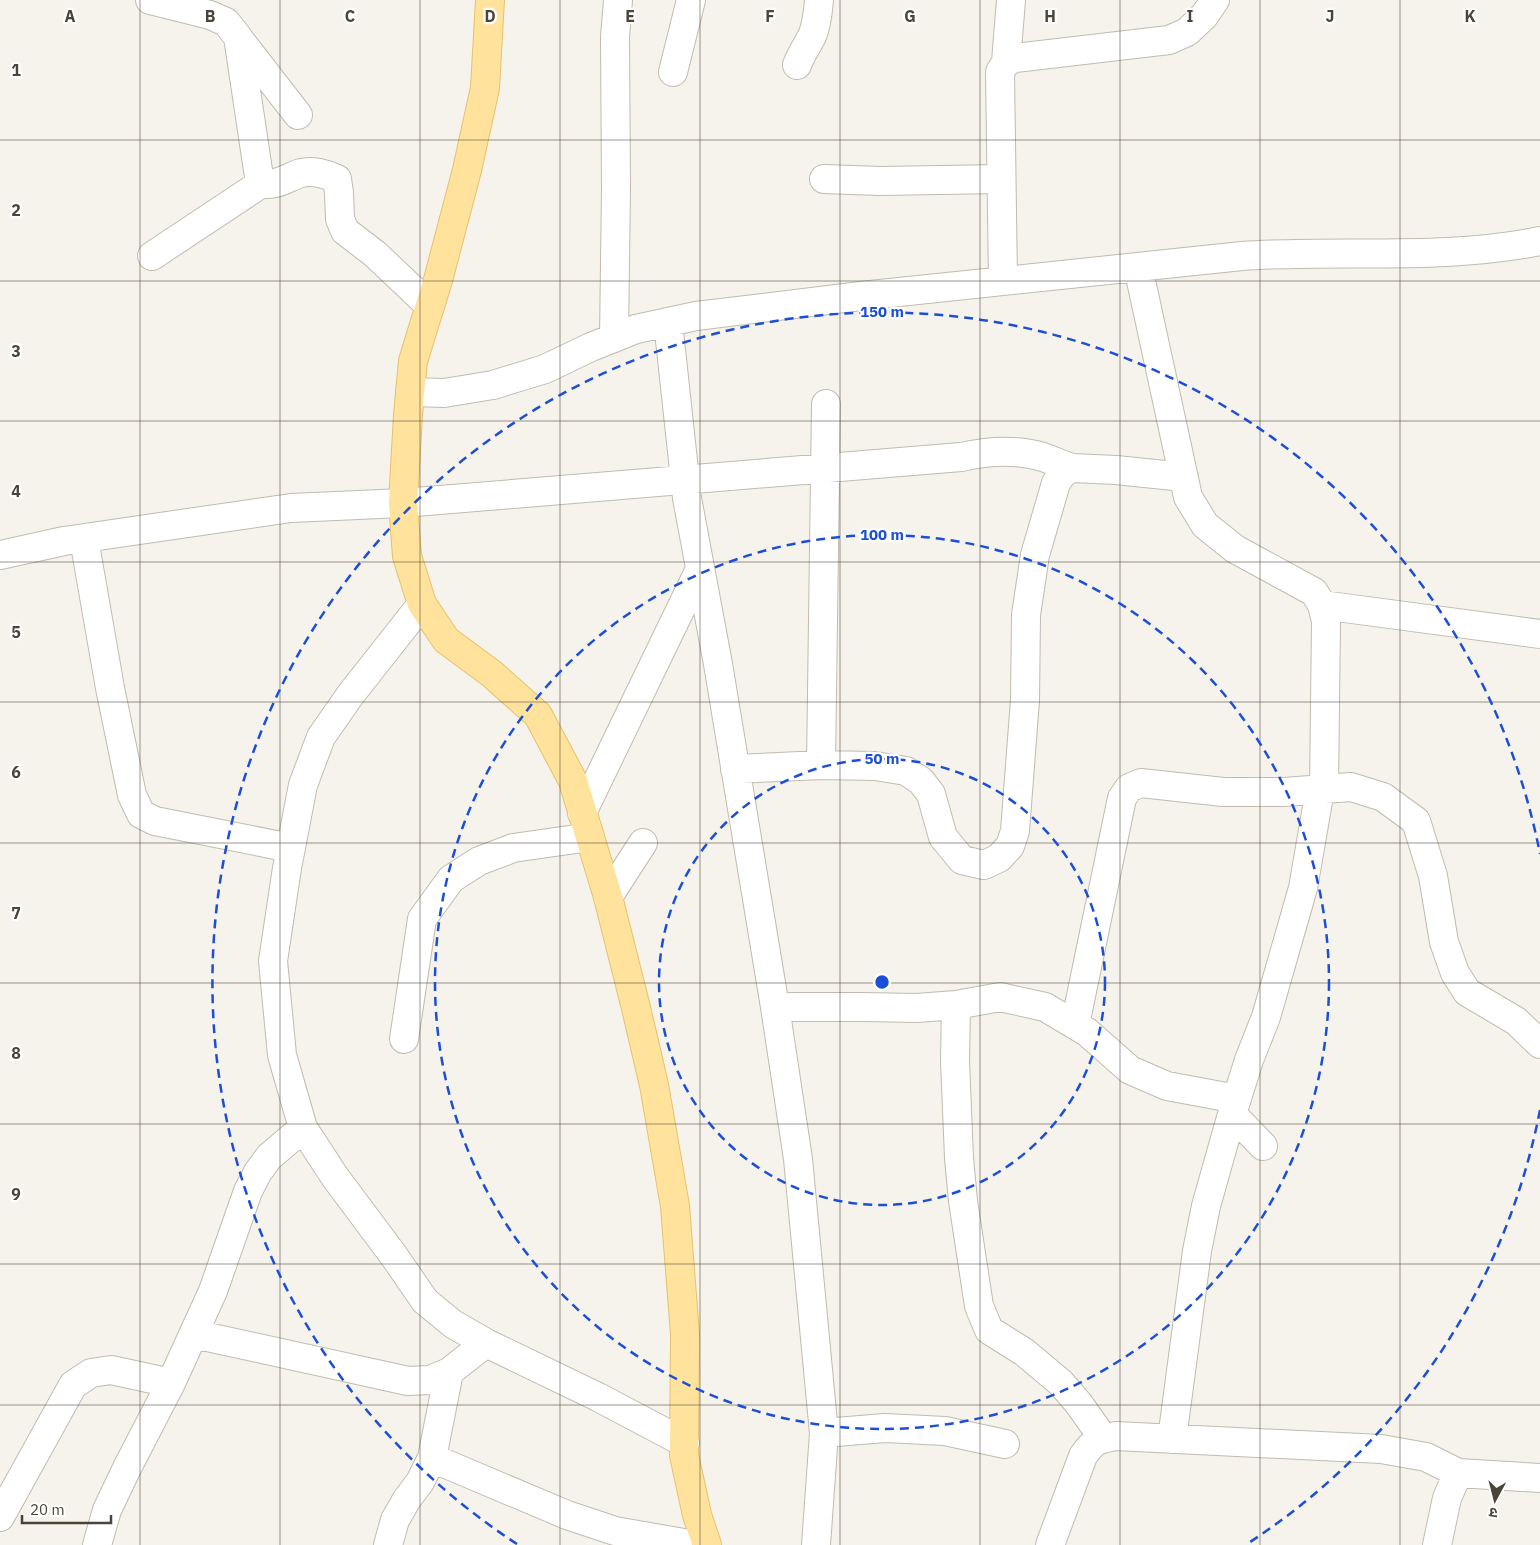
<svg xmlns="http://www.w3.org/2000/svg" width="1540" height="1545" font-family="'IBM Plex Sans','Noto Sans Devanagari',sans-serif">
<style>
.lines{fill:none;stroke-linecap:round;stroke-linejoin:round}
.minor-casing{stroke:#c2bbae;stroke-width:30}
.major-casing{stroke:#e6c16a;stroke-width:30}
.minor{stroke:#fff;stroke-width:28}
.major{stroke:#ffe39c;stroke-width:28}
.grid{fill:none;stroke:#4b4439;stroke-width:1;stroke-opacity:0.55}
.ring{fill:none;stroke:#1d4ed8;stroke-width:2.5;stroke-dasharray:9 6}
.grid-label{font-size:16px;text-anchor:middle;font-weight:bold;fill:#4b4439;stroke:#fff;stroke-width:4.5;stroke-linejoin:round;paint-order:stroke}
.centre{fill:#1d4ed8;stroke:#fff;stroke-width:2.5}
.ring-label{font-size:15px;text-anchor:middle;font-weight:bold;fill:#1d4ed8;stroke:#fff;stroke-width:4.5;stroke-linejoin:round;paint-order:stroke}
</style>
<rect width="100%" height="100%" fill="#f6f3ec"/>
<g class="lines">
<defs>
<path id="minor" d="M 150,0 L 210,15 L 226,22 L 238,37 L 259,177 L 262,183 C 275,187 288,177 301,173 C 312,170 327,174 337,179 L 339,193 L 340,219 L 345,231 L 375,254 L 430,306
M 239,39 L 298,115
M 1006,62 L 1011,0
M 797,65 C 801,54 807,46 812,36 C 817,25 818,11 819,0
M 673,72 L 691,0
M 824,179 L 880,181 L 1001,179
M 152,256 L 262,183
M 1138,267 L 1188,497 L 1205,525 L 1235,549 L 1314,592 L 1322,605 L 1326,621 L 1324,790
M 1003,281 L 1000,72 L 1006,62 L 1015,58 L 1169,40 L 1187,32 L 1204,16 L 1215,0
M 668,322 L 687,498 L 718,664 L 775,1007 L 798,1159 L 824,1433 L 816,1545
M 614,338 L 616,189 L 615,37 L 618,0
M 410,392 L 444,393 L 493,385 L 545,369 L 591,347 L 636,329 L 696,316 L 861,296 L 1242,256 C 1341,249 1442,261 1540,241
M 84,539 L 110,688 L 132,795 L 141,814 L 155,821 L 291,848
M 0,555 L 64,541 L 291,508 L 403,503 L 961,457 C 987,451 1016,449 1043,457 C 1052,460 1062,465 1072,468
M 422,604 L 351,694 L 321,737 L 303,785 L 287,868 L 273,961 L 282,1055 L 303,1128 L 335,1177 L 394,1256 L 425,1301 L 453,1324 L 486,1343 L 598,1397 L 685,1443
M 1322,605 L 1540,634
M 821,765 L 826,404
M 735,769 L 821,765 L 875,766 L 906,771 L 921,781 L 931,794 L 943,837 L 962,860 L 984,865 L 999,858 L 1010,846 L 1015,831 L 1025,700 L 1026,615 L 1035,555 L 1056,483 L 1063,473 L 1072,468 L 1116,470 L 1184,477
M 582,813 L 700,569
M 608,897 L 643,843
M 956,1005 L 955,1061 L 959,1158 L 963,1201 L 979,1306 L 989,1330 L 1024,1352 L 1061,1383 L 1079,1404 L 1103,1438
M 775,1007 L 863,1007 L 917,1008 L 956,1005 L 1000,997 L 1045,1007 L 1087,1032 L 1130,1070 L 1167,1086 L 1237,1099
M 1075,1025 L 1122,798 L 1129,788 L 1141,783 L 1223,792 L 1284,792 L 1351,787 L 1383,797 L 1416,821 L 1433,876 L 1444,942 L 1455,973 L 1467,992 L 1516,1021 L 1540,1044
M 404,1039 L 422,919 L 451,879 L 479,861 L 513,848 L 590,837
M 1232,1114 L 1263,1146
M 194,1334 L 408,1381 L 430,1380 L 449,1372 L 486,1343
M 824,1433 L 885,1428 L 945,1431 L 1005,1444
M 1172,1439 L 1197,1251 L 1206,1206 L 1232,1114 L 1249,1060 L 1266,1017 L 1303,888 L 1320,790
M 432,1458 L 567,1515 L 615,1531 L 695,1545
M 0,1517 L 73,1385 L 91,1373 L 111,1370 L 171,1383
M 97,1545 L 107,1510 L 127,1468 L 171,1383 L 213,1291 L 248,1191 L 258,1172 L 269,1157 L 303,1128
M 388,1545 L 395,1520 L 407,1499 L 420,1482 L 432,1458 L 449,1372
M 1050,1545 L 1083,1456 C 1093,1441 1098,1439 1116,1436 L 1381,1449 L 1426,1457 L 1458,1473 L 1540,1478
M 1437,1545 L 1447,1498 L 1458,1473"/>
<path id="major" d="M 490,0 L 485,88 L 467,170 L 438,280 L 413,361 L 408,415 L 403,503 L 407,556 L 422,604 L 446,640 L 492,674 L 538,715 L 573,781 L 608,897 L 636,1008 L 654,1085 L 675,1206 L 685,1334 L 684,1455 L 697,1515 L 707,1545"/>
</defs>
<use href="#minor" class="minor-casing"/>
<use href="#major" class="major-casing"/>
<use href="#minor" class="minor"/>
<use href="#major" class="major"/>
</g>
<path class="grid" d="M 140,0 L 140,1545M 280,0 L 280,1545M 420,0 L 420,1545M 560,0 L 560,1545M 700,0 L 700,1545M 840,0 L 840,1545M 980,0 L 980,1545M 1120,0 L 1120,1545M 1260,0 L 1260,1545M 1400,0 L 1400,1545M 0,140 L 1540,140M 0,281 L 1540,281M 0,421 L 1540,421M 0,562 L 1540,562M 0,702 L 1540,702M 0,843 L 1540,843M 0,983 L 1540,983M 0,1124 L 1540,1124M 0,1264 L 1540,1264M 0,1405 L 1540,1405"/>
<g class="ring">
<circle cx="882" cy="982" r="223"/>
<circle cx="882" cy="982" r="447"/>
<path d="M1540 1110A670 670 0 0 1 1247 1544M517 1544A670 670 0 1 1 1540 854"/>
</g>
<g class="grid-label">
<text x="70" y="22">A</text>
<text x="210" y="22">B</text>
<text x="350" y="22">C</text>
<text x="490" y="22">D</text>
<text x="630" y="22">E</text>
<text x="770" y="22">F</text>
<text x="910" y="22">G</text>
<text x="1050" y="22">H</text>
<text x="1190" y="22">I</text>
<text x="1330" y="22">J</text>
<text x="1470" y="22">K</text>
<text x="16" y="76">1</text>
<text x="16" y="216">2</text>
<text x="16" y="357">3</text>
<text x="16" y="497">4</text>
<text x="16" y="638">5</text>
<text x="16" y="778">6</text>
<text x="16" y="919">7</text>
<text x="16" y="1059">8</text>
<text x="16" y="1200">9</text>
</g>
<circle cx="882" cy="982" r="8" class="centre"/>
<g class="ring-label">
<text x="882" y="317">150 m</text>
<text x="882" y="540">100 m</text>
<text x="882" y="764">50 m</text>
</g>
<g transform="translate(1495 1500) rotate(187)" stroke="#ffffff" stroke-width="4" paint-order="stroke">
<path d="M0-4L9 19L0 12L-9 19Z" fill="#4b4439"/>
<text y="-8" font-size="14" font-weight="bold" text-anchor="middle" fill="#4b4439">उ</text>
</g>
<path d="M22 1515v8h89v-8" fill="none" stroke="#4b4439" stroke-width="2.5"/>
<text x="30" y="1515" font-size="15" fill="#4b4439" stroke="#ffffff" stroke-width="4" paint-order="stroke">20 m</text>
</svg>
